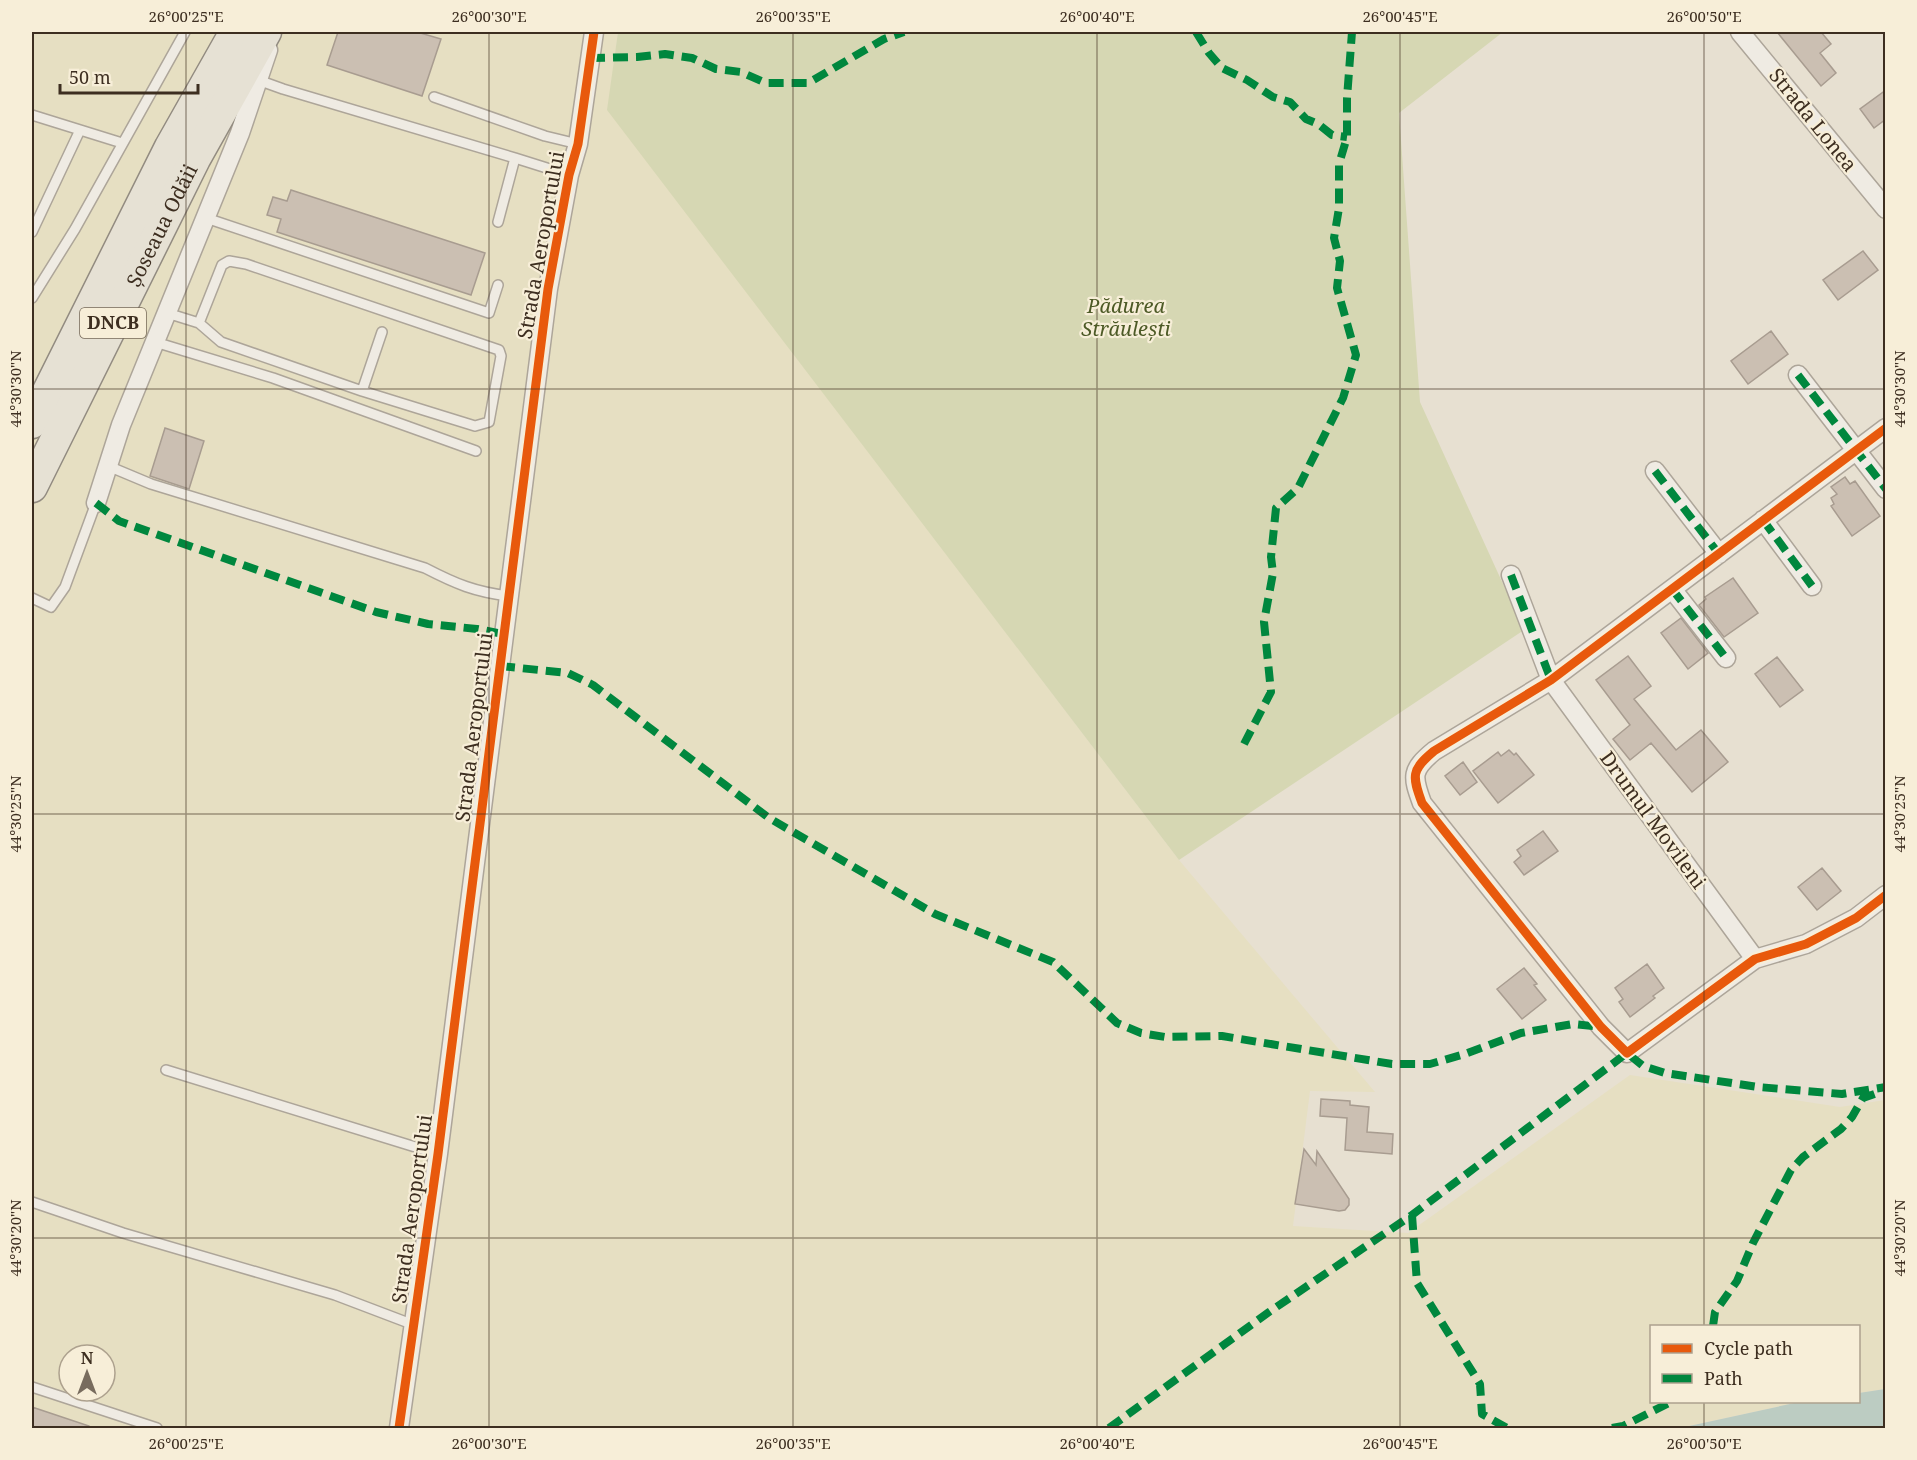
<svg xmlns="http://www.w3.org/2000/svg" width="1917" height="1460" font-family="'Noto Serif',serif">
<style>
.farmland{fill:#e6dfc2;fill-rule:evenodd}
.green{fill:#d6d7b3}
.water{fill:#bcccc2}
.building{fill:#cbbfb2;stroke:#a89c90;stroke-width:1.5}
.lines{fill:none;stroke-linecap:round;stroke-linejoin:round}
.service-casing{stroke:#ada599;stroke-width:12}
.minor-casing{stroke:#ada599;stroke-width:21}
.primary-casing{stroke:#928b80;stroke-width:33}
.service{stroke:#efebe3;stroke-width:9}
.minor{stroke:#efebe3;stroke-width:18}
.primary{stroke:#e6e1d4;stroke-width:30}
.quiet{stroke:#00873e;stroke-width:8;stroke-dasharray:15 8;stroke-linecap:butt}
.cycleway-casing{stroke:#f7eed8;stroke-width:13}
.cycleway{stroke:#e8590c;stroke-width:9}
.ticks{fill:none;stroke:#3d2e20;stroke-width:1.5;stroke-opacity:0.45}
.labels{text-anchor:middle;stroke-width:4.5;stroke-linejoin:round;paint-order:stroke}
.shield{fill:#f7eed8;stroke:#756857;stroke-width:1.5}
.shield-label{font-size:18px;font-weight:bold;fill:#3d2e20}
.street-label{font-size:20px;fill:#3d2e20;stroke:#f7eed8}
.park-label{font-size:20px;font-style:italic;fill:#4d5a26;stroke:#f7eed8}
.neatline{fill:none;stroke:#3d2e20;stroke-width:2}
.ticks-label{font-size:15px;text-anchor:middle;fill:#3d2e20}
</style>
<rect width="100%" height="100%" fill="#e7e0d1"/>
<path class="farmland" d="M 32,32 L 618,32 L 608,110 L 1179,860 L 1375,1092 L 1310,1091 L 1293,1226 L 1408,1233 L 1630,1075 L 1840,1107 L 1885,1100 L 1885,1389 L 1859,1393 L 1858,1326 L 1652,1326 L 1652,1402 L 1800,1402 L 1680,1428 L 32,1428 ZM 69,1355 L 105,1355 L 105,1391 L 69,1391 Z"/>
<path class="green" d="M 618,32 L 1503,32 L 1399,113 L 1420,402 L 1524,630 L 1179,860 L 607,110 Z"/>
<path class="water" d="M 1885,1389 L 1885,1428 L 1680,1428 L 1799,1402 L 1858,1402 L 1859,1393 Z"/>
<path class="building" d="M 338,32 L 417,32 L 441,39 L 422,96 L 327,65 Z
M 1777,32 L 1821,32 L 1831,44 L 1820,53 L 1836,73 L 1821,86 Z
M 1886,90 L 1886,119 L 1874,128 L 1860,109 Z
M 291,190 L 485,253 L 471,295 L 277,232 L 281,219 L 267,215 L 273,197 L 287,201 Z
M 1863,251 L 1878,270 L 1838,300 L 1823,280 Z
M 1771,331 L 1788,354 L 1748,384 L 1731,361 Z
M 165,428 L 204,441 L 189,489 L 150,476 Z
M 1845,477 L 1850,484 L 1855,481 L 1880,516 L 1852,536 L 1831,506 L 1834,504 L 1831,498 L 1837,494 L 1831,487 Z
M 1733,578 L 1758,613 L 1724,637 L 1699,605 L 1706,599 L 1705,597 Z
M 1681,618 L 1708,653 L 1688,669 L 1661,633 Z
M 1628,656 L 1651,686 L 1634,699 L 1676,750 L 1701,730 L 1728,762 L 1692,792 L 1651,743 L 1630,760 L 1613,739 L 1630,725 L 1596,680 Z
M 1777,657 L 1803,690 L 1780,707 L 1755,674 Z
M 1509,750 L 1514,755 L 1516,753 L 1534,775 L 1498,803 L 1473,771 L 1498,752 L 1501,756 Z
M 1463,762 L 1477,782 L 1460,795 L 1445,776 Z
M 1543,831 L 1558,851 L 1524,875 L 1514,862 L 1521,856 L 1517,850 Z
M 1822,868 L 1841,891 L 1817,910 L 1798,887 Z
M 1647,964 L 1664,988 L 1653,996 L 1655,998 L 1630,1017 L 1619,1002 L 1623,999 L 1615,988 Z
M 1524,968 L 1537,984 L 1534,985 L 1546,1000 L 1522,1019 L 1497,989 Z
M 1321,1099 L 1350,1101 L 1350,1105 L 1369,1107 L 1367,1132 L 1393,1134 L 1392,1154 L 1345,1150 L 1347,1118 L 1320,1116 Z
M 1304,1149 L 1316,1165 L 1317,1151 L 1349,1199 L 1349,1205 L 1345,1210 L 1339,1211 L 1295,1204 Z
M 32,1407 L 89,1426 L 89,1428 L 32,1428 Z"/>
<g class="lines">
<defs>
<path id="service" d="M 258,80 L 283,89 L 515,158 L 498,222
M 434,97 L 545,136 L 578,144
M 32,115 L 122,143
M 515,158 L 569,175
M 206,218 L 489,313 L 498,285
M 32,232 L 80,130
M 32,298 L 75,229 L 185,32
M 167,313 L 199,323 L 221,342 L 362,391 L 475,426 L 489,422 L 501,356 L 499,350 L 246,264 L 229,261 L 222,265 L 199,323
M 155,342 L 273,378 L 476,451
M 362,391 L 382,332
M 108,466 L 151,484 L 425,568 C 456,584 475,592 509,596
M 32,598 L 51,607 L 65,587 L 96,503
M 166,1070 L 438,1154
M 32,1202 L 123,1233 L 335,1295 L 414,1325
M 32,1387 L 157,1428"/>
<path id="minor" d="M 1740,32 L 1886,209
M 1798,375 L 1886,489
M 1886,428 L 1551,680 L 1434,751 C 1411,770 1412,776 1422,803 L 1601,1027 L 1627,1053 L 1755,959 L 1806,944 L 1856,918 L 1886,895
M 1655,471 L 1719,554
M 96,503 L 121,425 L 240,133 L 268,50
M 1763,520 L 1812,586
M 1511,575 L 1551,680 L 1755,959
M 1672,589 L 1726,658
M 399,1428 L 438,1154 L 548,289 L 569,175 L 578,144 L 594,32"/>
<g id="primary">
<path d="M 32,423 L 170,147 L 235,32"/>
<path id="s1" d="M 32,487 L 195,159 L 266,32"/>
</g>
</defs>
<use href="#service" class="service-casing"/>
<use href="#minor" class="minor-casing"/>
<use href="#primary" class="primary-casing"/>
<use href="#service" class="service"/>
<use href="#minor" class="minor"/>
<use href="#primary" class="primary"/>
<path class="quiet" d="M 1196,32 L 1209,53 L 1222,68 L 1247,80 L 1273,97 L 1290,102 L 1306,119 L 1318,124 L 1332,135 L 1347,137
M 590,58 L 637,57 L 665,54 L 692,58 L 716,69 L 741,72 L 766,83 L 808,83 L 884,39 L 904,32
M 1798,375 L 1886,489
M 1655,471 L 1719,554
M 96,503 L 119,521 L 376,612 L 428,624 L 477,629 L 503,634
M 1763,520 L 1812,586
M 1511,575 L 1551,680
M 1672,589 L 1726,658
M 500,666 L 568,673 L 593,685 L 769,818 L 935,914 L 1053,962 L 1117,1023 L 1141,1033 L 1165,1037 L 1222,1036 L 1392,1064 L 1430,1064 L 1465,1054 L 1521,1033 L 1573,1024 L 1601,1027
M 1244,744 L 1271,692 L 1264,622 L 1273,573 L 1271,557 L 1276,508 L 1298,488 L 1343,398 L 1356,355 L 1337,288 L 1340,261 L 1334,238 L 1339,208 L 1339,164 L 1347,137 L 1347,98 L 1352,32
M 1412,1215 L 1417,1283 L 1480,1384 L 1482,1414 L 1507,1428
M 1713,1326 L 1715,1312 L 1737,1281 L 1753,1243 L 1791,1170 L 1803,1157 L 1841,1129 L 1852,1117 L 1863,1098 L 1877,1093
M 1109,1428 L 1269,1312 L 1412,1215 L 1627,1053 L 1643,1066 L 1665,1073 L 1758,1087 L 1842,1094 L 1886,1087
M 1612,1428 L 1623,1426 L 1671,1402"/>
<defs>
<path id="cycleway" d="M 1886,428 L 1551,680 L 1434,751 C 1411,770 1412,776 1422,803 L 1601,1027 L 1627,1053 L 1755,959 L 1806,944 L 1856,918 L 1886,895
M 399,1428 L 438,1154 L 548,289 L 569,175 L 578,144 L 594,32"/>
</defs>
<use href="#cycleway" class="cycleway-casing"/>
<use href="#cycleway" class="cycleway"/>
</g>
<path class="ticks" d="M 186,32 L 186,1428M 489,32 L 489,1428M 793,32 L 793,1428M 1097,32 L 1097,1428M 1400,32 L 1400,1428M 1704,32 L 1704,1326M 32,389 L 1886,389M 32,814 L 1886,814M 32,1238 L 1886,1238M 1704,1402 L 1704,1428"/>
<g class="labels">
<rect class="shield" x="80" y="308" width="66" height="30" rx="4.5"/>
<g class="shield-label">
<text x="113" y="329">DNCB</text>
</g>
<g class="street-label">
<text transform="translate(1813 120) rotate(51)" y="7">Strada Lonea</text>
<text dy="7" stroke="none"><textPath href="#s1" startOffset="292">Șoseaua Odăii</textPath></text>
<text transform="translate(541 245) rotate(-80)" y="7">Strada Aeroportului</text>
<text transform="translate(474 727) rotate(-83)" y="7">Strada Aeroportului</text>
<text transform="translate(1653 820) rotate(54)" y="7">Drumul Movileni</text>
<text transform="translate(412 1209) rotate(-82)" y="7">Strada Aeroportului</text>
</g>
<g class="park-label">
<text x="1126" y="313">Pădurea<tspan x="1126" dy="23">Străulești</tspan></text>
</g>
</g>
<rect width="1917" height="1460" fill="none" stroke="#f7eed8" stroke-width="66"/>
<rect x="1650" y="1325" width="210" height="78" fill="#f7eed8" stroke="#ada18e" stroke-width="1.5"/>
<rect x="1662" y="1344" width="30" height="9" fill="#e8590c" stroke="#ada18e" stroke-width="1.5"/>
<text x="1704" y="1355" font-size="18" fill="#3d2e20">Cycle path</text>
<rect x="1662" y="1374" width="30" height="9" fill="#00873e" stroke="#ada18e" stroke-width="1.5"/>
<text x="1704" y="1385" font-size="18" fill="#3d2e20">Path</text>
<g transform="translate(87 1373)"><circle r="28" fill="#f7eed8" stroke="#ada18e" stroke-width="1.5"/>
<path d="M0-4.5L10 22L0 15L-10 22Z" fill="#786c5e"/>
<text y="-9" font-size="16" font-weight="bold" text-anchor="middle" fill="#3d2e20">N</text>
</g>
<path d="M60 84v9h138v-9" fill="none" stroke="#3d2e20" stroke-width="3"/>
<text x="69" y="84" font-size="18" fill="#3d2e20" stroke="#f7eed8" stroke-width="4.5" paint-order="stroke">50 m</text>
<rect x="33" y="33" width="1851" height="1394" class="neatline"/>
<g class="ticks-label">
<text x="186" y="22">26°00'25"E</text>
<text x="489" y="22">26°00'30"E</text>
<text x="793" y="22">26°00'35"E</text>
<text x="1097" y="22">26°00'40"E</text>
<text x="1400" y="22">26°00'45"E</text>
<text x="1704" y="22">26°00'50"E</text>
<text transform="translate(16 389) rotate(-90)" y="5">44°30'30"N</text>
<text transform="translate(1900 389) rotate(-90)" y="5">44°30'30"N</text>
<text transform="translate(16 814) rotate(-90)" y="5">44°30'25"N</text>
<text transform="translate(1900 814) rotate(-90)" y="5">44°30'25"N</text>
<text transform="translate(16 1238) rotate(-90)" y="5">44°30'20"N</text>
<text transform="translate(1900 1238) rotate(-90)" y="5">44°30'20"N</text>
<text x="186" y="1449">26°00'25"E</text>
<text x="489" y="1449">26°00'30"E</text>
<text x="793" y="1449">26°00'35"E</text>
<text x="1097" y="1449">26°00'40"E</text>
<text x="1400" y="1449">26°00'45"E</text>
<text x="1704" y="1449">26°00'50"E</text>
</g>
</svg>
